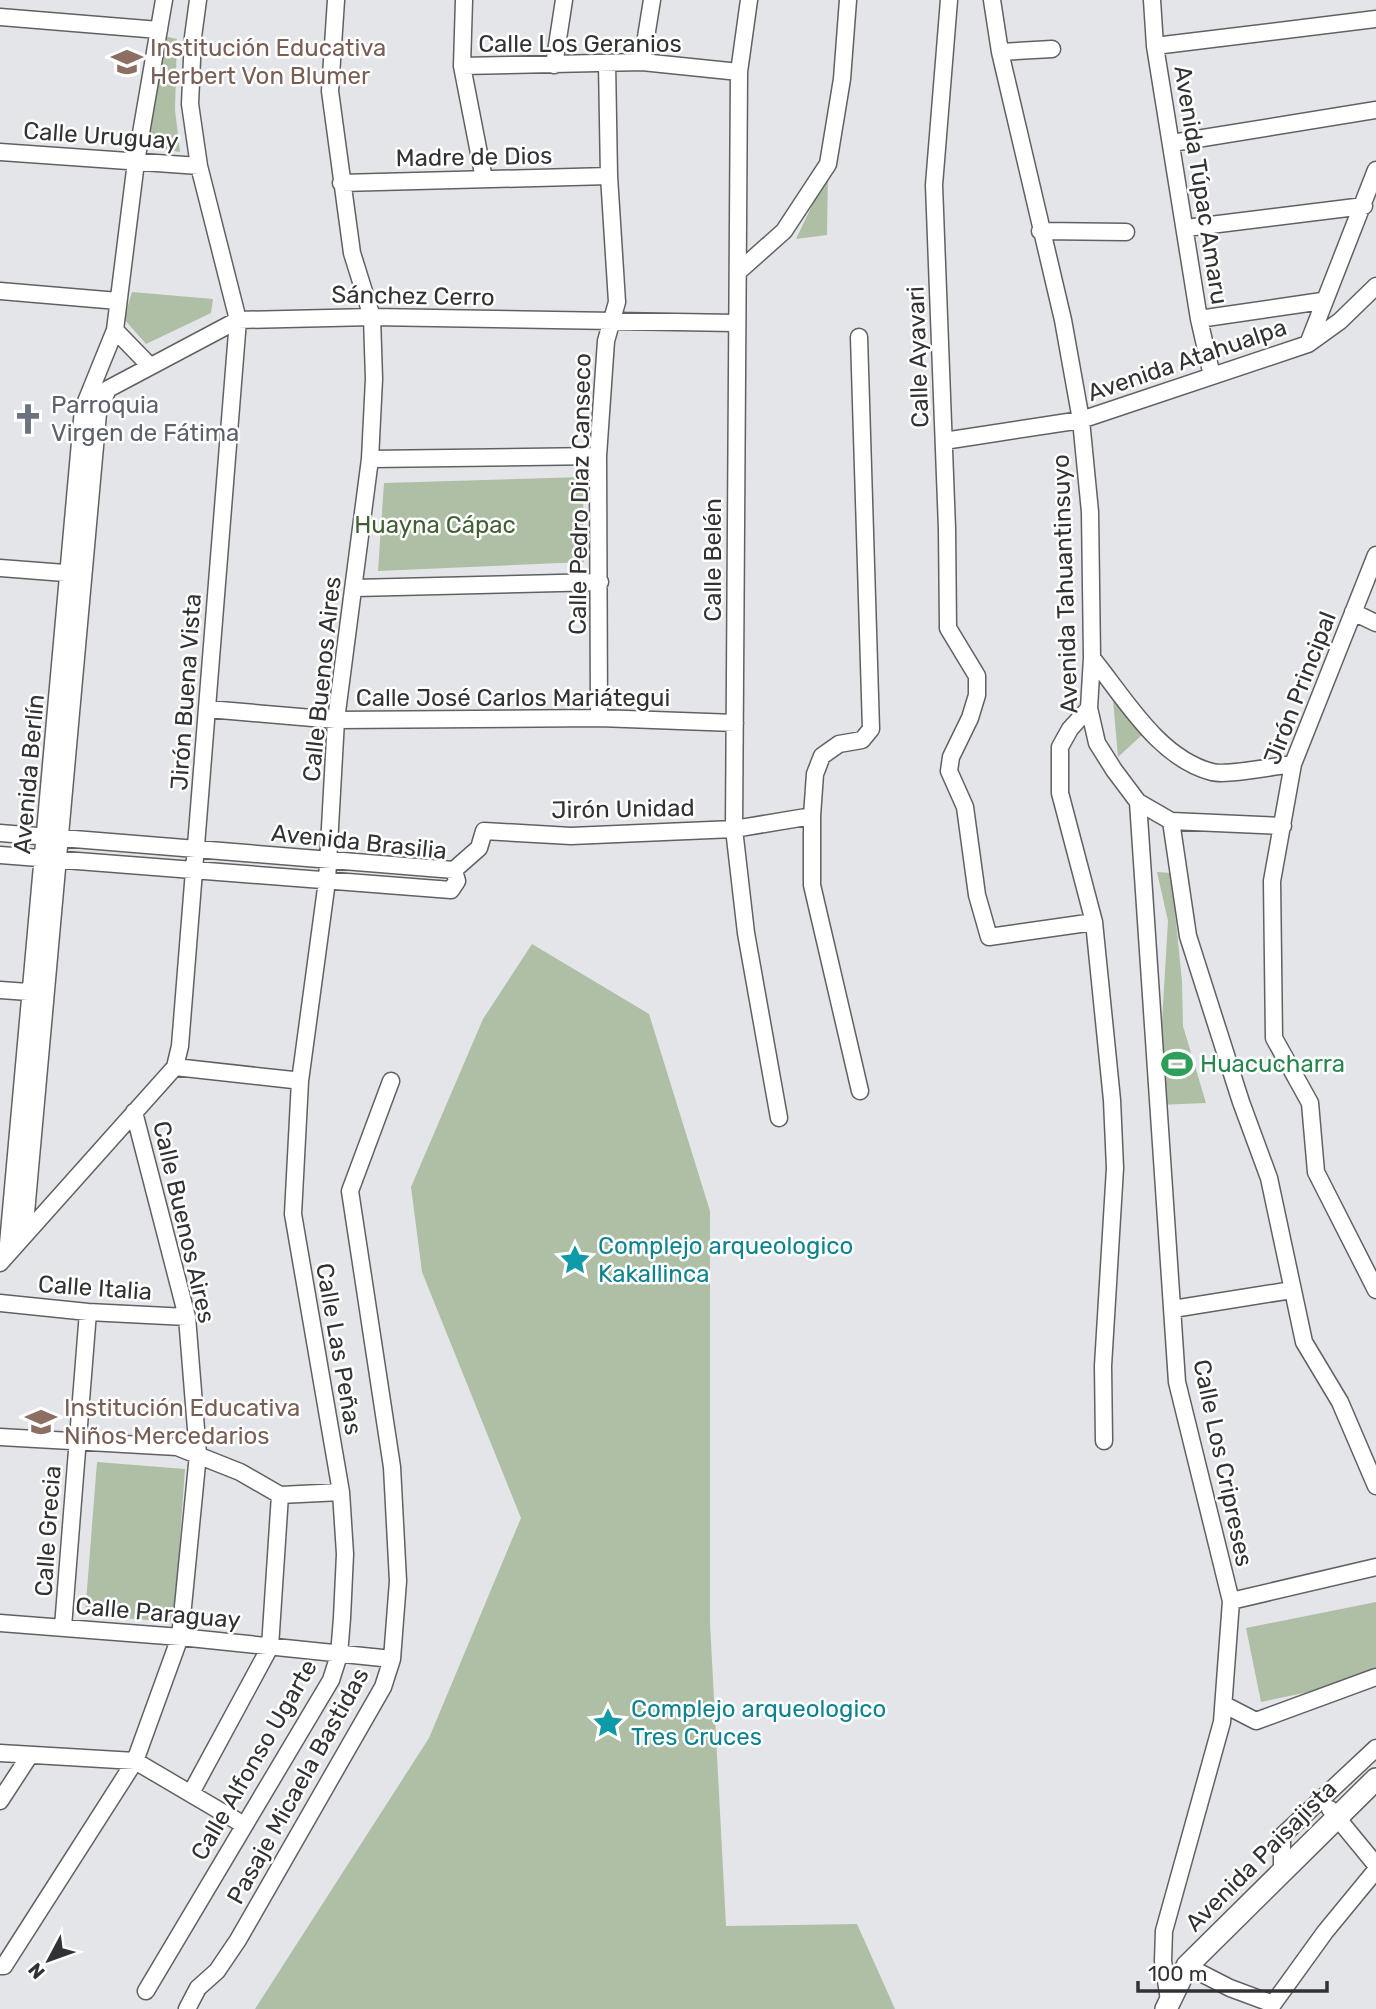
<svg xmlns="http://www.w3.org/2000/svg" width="1376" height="2009" font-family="Rubik,sans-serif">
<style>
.green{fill:#aebfa5}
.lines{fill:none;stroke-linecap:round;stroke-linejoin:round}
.minor-casing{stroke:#606163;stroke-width:19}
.major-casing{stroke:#606163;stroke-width:24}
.minor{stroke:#fff;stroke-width:16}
.major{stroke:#fff;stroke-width:21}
.labels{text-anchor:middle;stroke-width:5;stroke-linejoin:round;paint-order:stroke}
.street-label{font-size:24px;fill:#313233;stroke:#fff}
.education-label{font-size:24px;fill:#785e54;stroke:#fff;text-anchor:start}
.worship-label{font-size:24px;fill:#5b616d;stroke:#fff;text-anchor:start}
.park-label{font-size:24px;fill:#425f33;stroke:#fff}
.leisure-label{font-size:24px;fill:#27864d;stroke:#fff;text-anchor:start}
.culture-label{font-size:24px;fill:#0d838f;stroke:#fff;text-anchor:start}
</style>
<rect width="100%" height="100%" fill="#e4e5e8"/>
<path class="green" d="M 159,35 L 177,39 L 175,110 L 180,152 L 145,146 Z
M 828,172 L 827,235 L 796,239 Z
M 132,292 L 213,299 L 211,313 L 146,344 L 124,319 Z
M 583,477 L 584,562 L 378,571 L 384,483 Z
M 1113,700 L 1142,735 L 1118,757 Z
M 1157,872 L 1171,873 L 1182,981 L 1183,1026 L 1206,1103 L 1157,1105 L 1168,921 Z
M 532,944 L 649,1014 L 710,1211 L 710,1623 L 726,1926 L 857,1924 L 895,2009 L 255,2009 L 429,1738 L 521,1518 L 422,1272 L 411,1187 L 483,1019 Z
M 97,1462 L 185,1469 L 174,1622 L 85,1615 Z
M 1376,1602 L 1376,1678 L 1261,1702 L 1246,1628 Z"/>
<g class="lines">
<defs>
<path id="minor" d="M 464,0 L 462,66 L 484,179
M 749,0 L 739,72 L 734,829 L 746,933 L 779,1118
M 949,0 L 934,185 L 947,529 L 948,628 L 977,676 L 977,695 L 970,718 L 951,757 L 949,771 L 965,807 L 977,895 L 989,937 L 1094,922
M 992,0 L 1000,52 L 1063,320 L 1081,420 L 1090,512 L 1092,658 L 1089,708 L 1097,743 L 1114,770 L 1138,802 L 1171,821 L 1188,936 L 1241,1102 L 1269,1178 L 1304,1342 L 1340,1402 L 1376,1486
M 1152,0 L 1155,46 L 1199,319 L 1212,376
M 0,17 L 159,30
M 1155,46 L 1376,19
M 1000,52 L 1052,49
M 642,62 L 652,0
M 554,65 L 564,0
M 462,66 L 642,62 L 739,72
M 1172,143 L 1376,110
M 0,152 L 199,166
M 341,183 L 609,176
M 1186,228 L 1364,206
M 1040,231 L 1126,232
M 738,272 L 784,231 L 828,164 L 842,79 L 848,0
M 0,291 L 118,301
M 1199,319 L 1322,301
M 115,330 L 149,365
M 859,337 L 871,729 L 862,740 L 839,744 L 822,756 L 815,774 L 812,816 L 812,885 L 860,1091
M 1308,344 L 1376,170
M 108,389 L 238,320 L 372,317 L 736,323
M 944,441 L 1081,420 L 1308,344 L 1340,321 L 1376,286
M 370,459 L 598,456
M 1376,555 L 1293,764 L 1272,881 L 1274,1038 L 1310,1103 L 1316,1172 L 1376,1290
M 0,568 L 78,574
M 355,588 L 600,582
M 1353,612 L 1376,623
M 1092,658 C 1125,698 1158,758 1212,772 C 1227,776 1275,766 1293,764
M 1089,708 L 1070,729 L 1060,747 L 1060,793 L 1094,922 L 1112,1100 L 1115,1168 L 1103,1366 L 1104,1441
M 208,709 L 336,720 L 599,718 L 735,723
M 599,718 L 598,456 L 606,341 L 617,302 L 609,176 L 607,63
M 1138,802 L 1177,1382 L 1231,1601 L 1222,1722 L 1164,1931 L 1163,1961 L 1169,2000
M 1171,821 L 1283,826
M 0,833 L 454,870 L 457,881 L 451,890 L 0,855
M 454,870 L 479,848 L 484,831 L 571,836 L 734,829 L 812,816
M 0,990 L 42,993
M 175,1067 L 293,1080
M 24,1235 L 98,413 L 108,389
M 7,1255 L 83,409 L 115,330 L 136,162 L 164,0
M 0,1263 L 175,1067 L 180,1046 L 238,320 L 199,166 L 190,104 L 193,37 L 198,0
M 0,1303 L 88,1312 L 187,1317
M 1173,1309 L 1292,1290
M 0,1437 L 177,1447 L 240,1472 L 280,1495 L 341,1492
M 1231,1601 L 1376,1567
M 0,1623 L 180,1637 L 392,1659
M 63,1627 L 88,1312
M 1225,1705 L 1256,1721 L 1376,1677
M 0,1753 L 135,1761 L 244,1825
M 191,1793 L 270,1647 L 280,1495
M 0,1801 L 30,1755
M 1330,1809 L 1376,1865
M 1282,1872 L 1282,1836 L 1376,1748
M 0,1966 L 4,1966 L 135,1761 L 180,1637 L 198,1454 L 187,1317 L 134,1112
M 1187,1966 L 1230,1988 L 1273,2004 L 1325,1932 L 1376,1870
M 146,1991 L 331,1680 L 339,1655 L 342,1618 L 345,1554 L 341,1492 L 293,1214 L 300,1081 L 327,881 L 336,720 L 370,459 L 374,379 L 372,317 L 352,253 L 330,91 L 336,0
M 187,2009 L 198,1988 L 217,1971 L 238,1940 L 383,1687 L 392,1659 L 398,1581 L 392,1467 L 350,1191 L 391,1081"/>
<path id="major" d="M 1166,2009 L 1187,1966 L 1376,1779"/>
</defs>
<use href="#minor" class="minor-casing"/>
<use href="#major" class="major-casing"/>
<use href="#minor" class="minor"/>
<use href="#major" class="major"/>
</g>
<defs>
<symbol id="school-bare" viewBox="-9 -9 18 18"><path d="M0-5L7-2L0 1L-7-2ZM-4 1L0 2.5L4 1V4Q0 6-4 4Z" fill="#8d6e63" stroke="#fff" stroke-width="2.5" paint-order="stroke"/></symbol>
<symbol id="church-bare" viewBox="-9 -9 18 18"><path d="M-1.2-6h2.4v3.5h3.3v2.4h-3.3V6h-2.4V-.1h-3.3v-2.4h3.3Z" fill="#6b7280" stroke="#fff" stroke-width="2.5" paint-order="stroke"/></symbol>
<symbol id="stadium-bare" viewBox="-9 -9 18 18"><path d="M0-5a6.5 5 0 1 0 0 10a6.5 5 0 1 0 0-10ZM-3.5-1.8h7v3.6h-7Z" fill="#2e9e5b" stroke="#fff" stroke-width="2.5" paint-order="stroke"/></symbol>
<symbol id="sight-bare" viewBox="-9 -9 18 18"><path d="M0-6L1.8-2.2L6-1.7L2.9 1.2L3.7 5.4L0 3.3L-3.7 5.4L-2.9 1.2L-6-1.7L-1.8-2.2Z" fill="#0f9aa8" stroke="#fff" stroke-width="2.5" paint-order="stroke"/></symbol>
</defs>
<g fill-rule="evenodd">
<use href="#school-bare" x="105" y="40" width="44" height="44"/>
<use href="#church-bare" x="6" y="397" width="44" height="44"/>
<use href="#stadium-bare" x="1155" y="1042" width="44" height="44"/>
<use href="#sight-bare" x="553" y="1238" width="44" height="44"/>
<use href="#school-bare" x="19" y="1400" width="44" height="44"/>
<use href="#sight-bare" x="586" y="1701" width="44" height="44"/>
</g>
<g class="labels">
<g class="street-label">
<text x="580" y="52">Calle Los Geranios</text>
<text transform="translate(101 136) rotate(4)" y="8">Calle Uruguay</text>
<text transform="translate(474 157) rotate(-1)" y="8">Madre de Dios</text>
<text transform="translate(1201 185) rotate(81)" y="8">Avenida Túpac Amaru</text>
<text transform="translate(413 296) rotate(1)" y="8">Sánchez Cerro</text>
<text transform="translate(918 357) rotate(-92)" y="8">Calle Ayavari</text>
<text transform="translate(1187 360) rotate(-19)" y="8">Avenida Atahualpa</text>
<text transform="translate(580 494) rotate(-89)" y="8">Calle Pedro Diaz Canseco</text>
<text transform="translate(713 560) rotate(-90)" y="8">Calle Belén</text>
<text transform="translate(1065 584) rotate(-92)" y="8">Avenida Tahuantinsuyo</text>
<text transform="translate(322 679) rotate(-84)" y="8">Calle Buenos Aires</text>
<text transform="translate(1300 688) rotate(-69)" y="8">Jirón Principal</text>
<text transform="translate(186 692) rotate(-86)" y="8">Jirón Buena Vista</text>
<text x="513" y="706">Calle José Carlos Mariátegui</text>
<text transform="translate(29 774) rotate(-85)" y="8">Avenida Berlín</text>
<text transform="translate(623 809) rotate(-1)" y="8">Jirón Unidad</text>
<text transform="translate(359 842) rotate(6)" y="8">Avenida Brasilia</text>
<text transform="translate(184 1222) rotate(77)" y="8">Calle Buenos Aires</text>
<text transform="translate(95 1288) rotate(4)" y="8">Calle Italia</text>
<text transform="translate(339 1349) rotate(80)" y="8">Calle Las Peñas</text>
<text transform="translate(1223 1463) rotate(78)" y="8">Calle Los Cripreses</text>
<text transform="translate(48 1531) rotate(-86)" y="8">Calle Grecia</text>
<text transform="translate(158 1613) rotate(5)" y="8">Calle Paraguay</text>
<text transform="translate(254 1760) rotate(-60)" y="8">Calle Alfonso Ugarte</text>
<text transform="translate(298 1786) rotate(-61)" y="8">Pasaje Micaela Bastidas</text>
<text transform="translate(1261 1856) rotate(-45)" y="8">Avenida Paisajista</text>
</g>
<g class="education-label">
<text x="150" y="56">Institución Educativa<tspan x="150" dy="28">Herbert Von Blumer</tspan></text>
<text x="64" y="1416">Institución Educativa<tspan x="64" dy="28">Niños Mercedarios</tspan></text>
</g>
<g class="worship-label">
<text x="51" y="413">Parroquia<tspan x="51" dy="28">Virgen de Fátima</tspan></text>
</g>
<g class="park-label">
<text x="435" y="533">Huayna Cápac</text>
</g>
<g class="leisure-label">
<text x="1200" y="1072">Huacucharra</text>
</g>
<g class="culture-label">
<text x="598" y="1254">Complejo arqueologico<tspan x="598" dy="28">Kakallinca</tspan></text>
<text x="631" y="1717">Complejo arqueologico<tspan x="631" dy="28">Tres Cruces</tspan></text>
</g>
</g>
<g transform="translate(49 1960) rotate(229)" stroke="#ffffff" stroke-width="5" paint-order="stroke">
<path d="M0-5L12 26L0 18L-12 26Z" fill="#313233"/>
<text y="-10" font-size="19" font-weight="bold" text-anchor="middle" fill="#313233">N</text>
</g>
<path d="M1138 1981v10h189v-10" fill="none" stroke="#313233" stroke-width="3.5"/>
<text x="1148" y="1981" font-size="21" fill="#313233" stroke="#ffffff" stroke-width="5" paint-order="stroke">100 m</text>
</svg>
